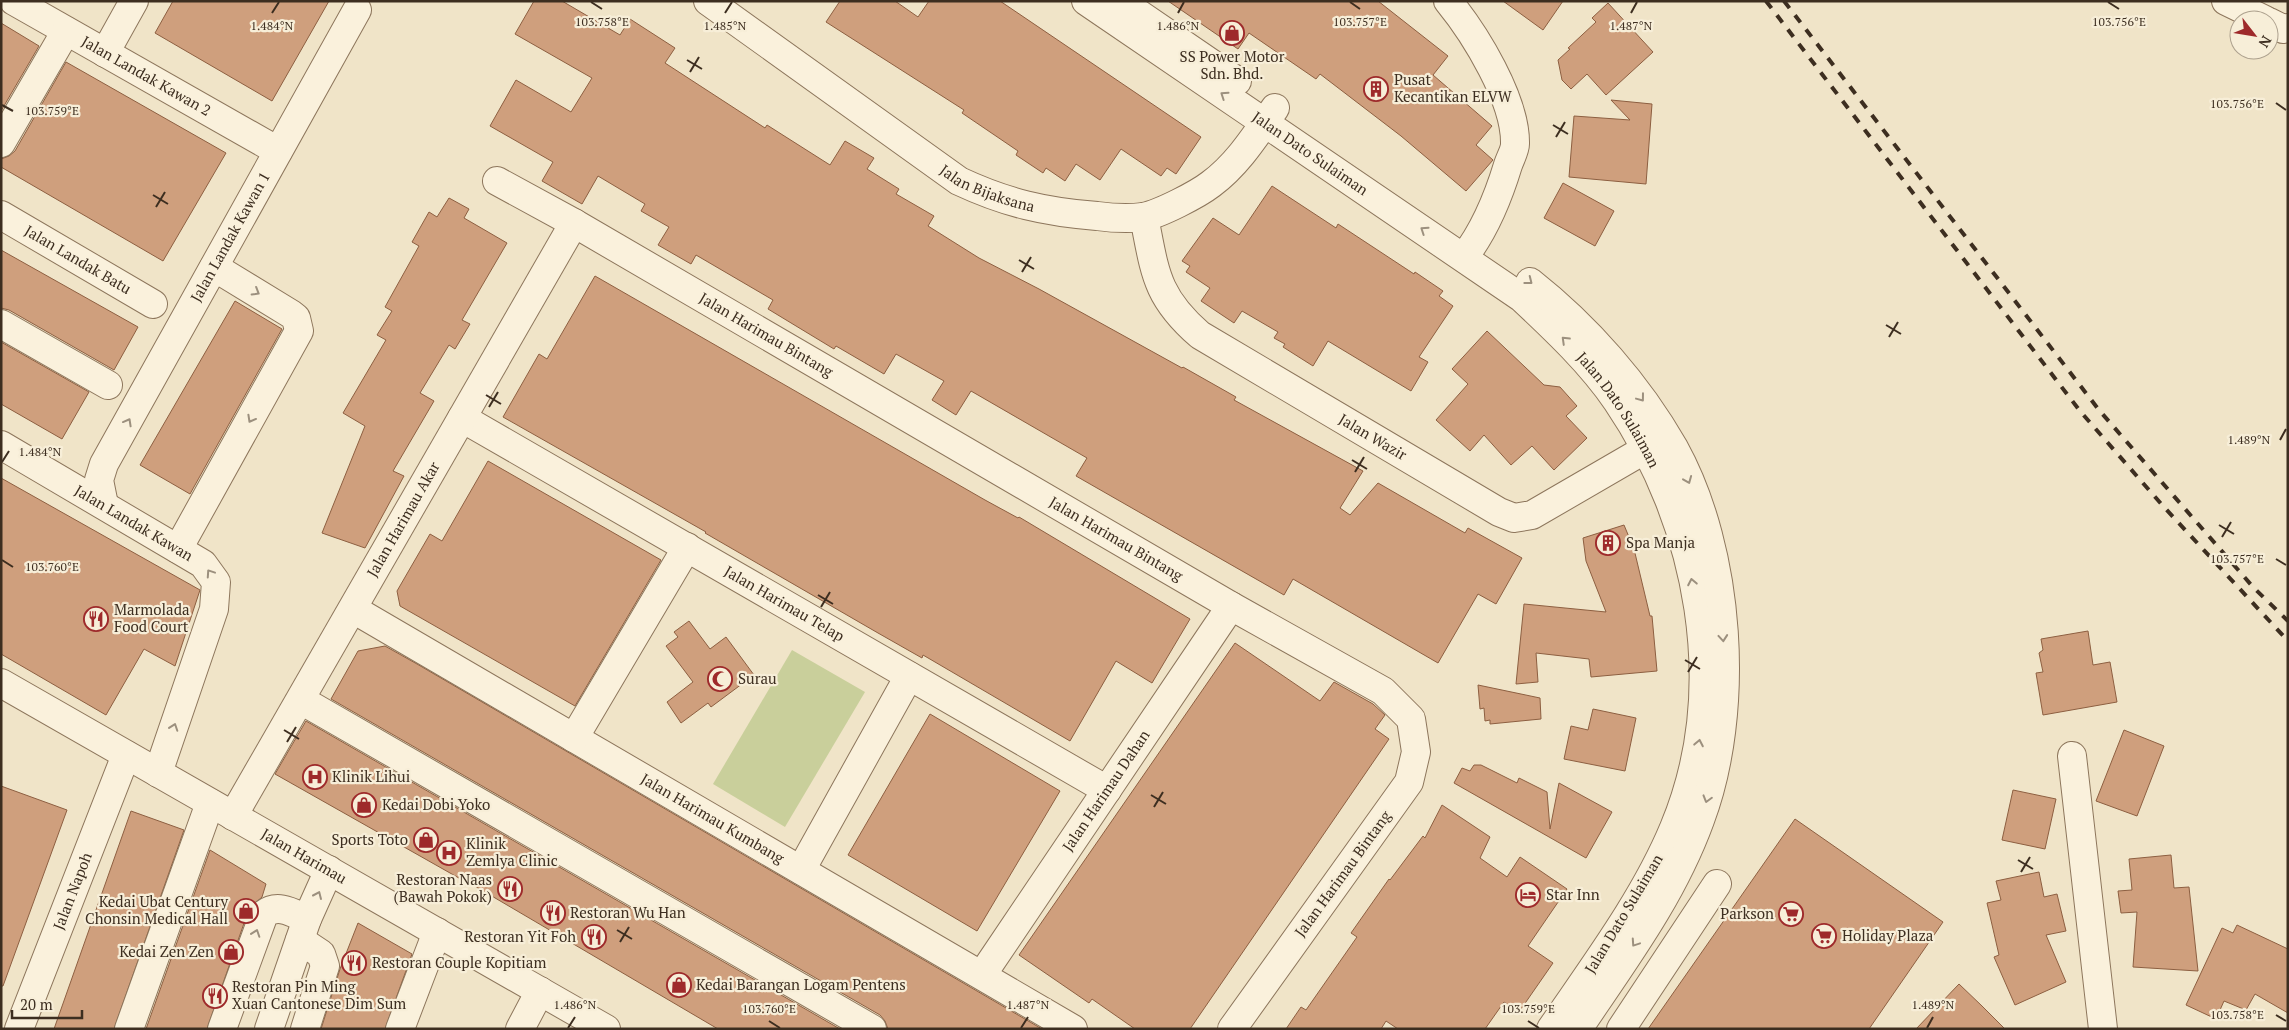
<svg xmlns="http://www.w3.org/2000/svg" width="2289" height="1030" font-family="'PT Serif',serif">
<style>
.green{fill:#c9cf9b}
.building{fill:#cf9f7d;stroke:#8d5f41}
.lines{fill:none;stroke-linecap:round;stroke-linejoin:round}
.minor-casing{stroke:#8d765c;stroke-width:30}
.minor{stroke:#faf1dc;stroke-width:28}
.rail{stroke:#3d2e20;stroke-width:4;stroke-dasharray:9 9;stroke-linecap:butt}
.oneway{stroke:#9c907e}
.ticks{fill:none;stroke:#3d2e20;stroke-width:2}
.labels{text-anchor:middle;stroke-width:4.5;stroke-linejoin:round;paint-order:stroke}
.poi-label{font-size:15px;fill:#3d2e20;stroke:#f7eed8;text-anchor:start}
.street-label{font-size:15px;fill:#3d2e20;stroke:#f7eed8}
.ticks-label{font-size:12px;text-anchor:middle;fill:#3d2e20;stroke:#f7eed8;stroke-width:4.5;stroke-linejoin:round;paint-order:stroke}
</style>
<rect width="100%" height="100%" fill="#f0e4c8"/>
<path class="green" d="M 792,650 L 865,692 L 785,827 L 713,784 Z"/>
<path class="building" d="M 173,1 L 329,1 L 272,101 L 155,33 Z
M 534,1 L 562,1 L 620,35 L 630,19 L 675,48 L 665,63 L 765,128 L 767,125 L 830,165 L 845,141 L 874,158 L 867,169 L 899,189 L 896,194 L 934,216 L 928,226 L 979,258 L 1039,289 L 1182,368 L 1183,367 L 1236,397 L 1234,400 L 1363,471 L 1340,508 L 1350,515 L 1378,483 L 1465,533 L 1468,528 L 1522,558 L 1496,604 L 1478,594 L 1438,663 L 1293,579 L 1284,595 L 1076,476 L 1087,458 L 971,391 L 956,415 L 932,400 L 944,381 L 896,354 L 884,374 L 836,346 L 834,349 L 768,309 L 773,300 L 696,255 L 691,264 L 658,245 L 669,227 L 641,211 L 645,204 L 598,176 L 582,204 L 542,181 L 553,162 L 490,126 L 516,80 L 571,112 L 592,78 L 515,34 Z
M 840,1 L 895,1 L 918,17 L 929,1 L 1000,1 L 1201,137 L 1176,174 L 1167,168 L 1161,176 L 1121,149 L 1100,180 L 1076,164 L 1065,181 L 1046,168 L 1043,173 L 1016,155 L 1018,151 L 962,113 L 964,110 L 826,22 Z
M 1168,1 L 1378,1 L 1448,56 L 1433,75 L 1492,126 L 1476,145 L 1493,160 L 1466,191 L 1401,136 L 1320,74 L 1316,79 L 1249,33 L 1238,49 Z
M 1503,1 L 1563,1 L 1543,30 Z
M 1608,3 L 1653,52 L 1606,95 L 1587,74 L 1571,89 L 1562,80 L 1558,60 L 1570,49 L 1568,48 L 1596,22 L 1592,18 Z
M 1,23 L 39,46 L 1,111 Z
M 66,62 L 226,153 L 163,261 L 1,167 L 1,159 L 9,156 L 15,151 Z
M 1611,100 L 1652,104 L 1646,184 L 1569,177 L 1574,116 L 1630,120 Z
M 1563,183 L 1614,211 L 1595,246 L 1544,218 Z
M 1272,186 L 1336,228 L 1338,224 L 1414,274 L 1415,272 L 1443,291 L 1439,296 L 1453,306 L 1419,357 L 1428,362 L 1411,391 L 1328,341 L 1313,366 L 1283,347 L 1285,344 L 1274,338 L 1278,332 L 1242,311 L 1234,323 L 1201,301 L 1210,288 L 1186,272 L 1190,266 L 1182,261 L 1213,218 L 1239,235 Z
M 449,198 L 469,209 L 464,218 L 507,243 L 462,320 L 470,324 L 455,349 L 449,345 L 420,393 L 434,401 L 393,471 L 404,476 L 365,548 L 322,533 L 365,426 L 343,413 L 386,340 L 377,335 L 392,311 L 385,307 L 419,246 L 412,242 L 429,212 L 437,217 Z
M 1,250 L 138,327 L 114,370 L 9,310 L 1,308 Z
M 595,276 L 985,500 L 1018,518 L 1019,517 L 1190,619 L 1152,683 L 1116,661 L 1070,741 L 923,655 L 922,658 L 878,633 L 705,533 L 706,532 L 503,417 L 539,354 L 547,359 Z
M 235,301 L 282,329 L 190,494 L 140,465 Z
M 1487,331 L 1544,385 L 1560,387 L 1577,406 L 1566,416 L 1587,438 L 1554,470 L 1532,446 L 1511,465 L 1484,435 L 1470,451 L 1436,420 L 1468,384 L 1452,369 Z
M 1,342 L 89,392 L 62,439 L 1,404 Z
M 488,461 L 661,560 L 575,706 L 400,606 L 397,591 L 430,534 L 442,541 Z
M 1,478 L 200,590 L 175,666 L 144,649 L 106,715 L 1,654 Z
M 1624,525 L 1634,549 L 1650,616 L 1652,616 L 1657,671 L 1591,677 L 1589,659 L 1536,653 L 1538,682 L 1516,684 L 1524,604 L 1606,612 L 1586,561 L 1583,538 Z
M 689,621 L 710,649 L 726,637 L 754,675 L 711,707 L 708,703 L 681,723 L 667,702 L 693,682 L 666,646 L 678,637 L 674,632 Z
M 2088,631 L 2093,665 L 2110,662 L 2117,702 L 2043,715 L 2036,673 L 2043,672 L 2039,653 L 2043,650 L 2041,639 Z
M 1235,643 L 1320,701 L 1334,682 L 1373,704 L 1385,715 L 1375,729 L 1389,739 L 1190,1029 L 1135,1029 L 1092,999 L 1089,1003 L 1019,955 Z
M 385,646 L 417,664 L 1042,1029 L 888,1029 L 885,1021 L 880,1015 L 331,699 L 358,651 Z
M 1478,685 L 1540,698 L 1541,719 L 1490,724 L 1490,720 L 1485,721 L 1484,708 L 1480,709 Z
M 1593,709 L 1636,718 L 1625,771 L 1564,759 L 1571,726 L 1588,730 Z
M 930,714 L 1060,791 L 977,931 L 848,855 Z
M 306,721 L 840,1029 L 718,1029 L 473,885 L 473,886 L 275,774 Z
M 2124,730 L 2164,746 L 2137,816 L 2096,801 Z
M 1474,765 L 1481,765 L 1517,783 L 1519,778 L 1547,792 L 1550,829 L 1559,783 L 1612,812 L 1586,858 L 1454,783 L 1462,768 L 1470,771 Z
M 1,786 L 67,810 L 3,986 L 1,986 Z
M 2013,790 L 2056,799 L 2045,849 L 2002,840 Z
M 1442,805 L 1490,837 L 1480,858 L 1507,877 L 1520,857 L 1567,889 L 1528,946 L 1553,963 L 1519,1012 L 1504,1002 L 1485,1029 L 1398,1029 L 1386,1021 L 1381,1029 L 1286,1029 L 1301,1007 L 1306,1010 L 1357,937 L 1351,933 L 1389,879 L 1390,880 L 1423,836 L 1425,838 Z
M 131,811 L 184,830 L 114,1029 L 54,1029 Z
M 1795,819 L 1943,922 L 1869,1029 L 1648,1029 Z
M 210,850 L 266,884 L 262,897 L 249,909 L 207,1029 L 146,1029 Z
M 2171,855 L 2174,888 L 2189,887 L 2198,971 L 2133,967 L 2137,912 L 2121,913 L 2118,891 L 2132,890 L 2129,859 Z
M 2039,872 L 2044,897 L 2057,894 L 2066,931 L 2046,935 L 2066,982 L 2015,1005 L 1994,957 L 1999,955 L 1987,903 L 2001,900 L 1996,881 Z
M 358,923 L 412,954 L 385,1029 L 321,1029 L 340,969 Z
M 2237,925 L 2288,949 L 2288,1013 L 2255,994 L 2246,1010 L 2224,1001 L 2216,1019 L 2186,1005 L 2222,928 L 2233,933 Z
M 1959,984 L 1982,1006 L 2005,1029 L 1916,1029 Z"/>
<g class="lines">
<defs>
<g id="minor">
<path id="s1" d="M 14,1 L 278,151"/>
<path id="s2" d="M 708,1 L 959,181 C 1006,203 1045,212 1097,216 C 1112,218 1128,219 1143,217 C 1160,214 1198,194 1211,184 C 1238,164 1256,135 1275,108"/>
<path id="s3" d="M 1086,1 L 1522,298 C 1556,330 1591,363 1617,401 C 1700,523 1732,689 1674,828 C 1645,898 1594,966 1551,1029"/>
<path d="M 1120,1 L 1237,81"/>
<path d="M 1448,1 C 1475,34 1516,100 1515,144 C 1515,150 1510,159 1508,165 C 1498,198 1485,230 1464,257"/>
<path d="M 2226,1 L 2265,20"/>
<path d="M 2269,22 L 2283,29 L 2288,28"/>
<path d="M 105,53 L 134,1"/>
<path d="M 1,143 L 66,31"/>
<path id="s4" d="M 497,181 L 574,223 L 1231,606 L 1383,691 L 1411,719 L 1416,752 L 1409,782 L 1232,1029"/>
<path id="s5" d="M 1,215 L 153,304"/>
<path id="s6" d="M 1144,217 C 1155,271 1155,296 1200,335 L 1499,512 L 1514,518 L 1532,515 L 1663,439"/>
<path d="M 1530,282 C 1587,327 1638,385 1674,448 C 1731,551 1741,711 1700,820 C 1672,897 1623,962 1578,1029"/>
<path d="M 1,324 L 108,385"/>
<path id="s7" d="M 462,418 L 1107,790"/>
<path id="s8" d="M 1,445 L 203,564 L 216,582 L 214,609 L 158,773"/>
<path id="s9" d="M 104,505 L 99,480 L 104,464 L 357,10"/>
<path d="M 178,549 L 299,331 L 296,318 L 291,314 L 214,267"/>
<path id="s10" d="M 353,609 L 1073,1029"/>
<path id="s11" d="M 1,683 L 606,1029"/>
<path d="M 301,700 L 872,1029"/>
<path d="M 574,738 L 687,547"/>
<path d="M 2072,756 L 2103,1029"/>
<path id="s12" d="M 233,816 L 574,223"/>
<path d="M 801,870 L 909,676"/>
<path d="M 300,940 L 321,954 L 325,966 L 305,1029"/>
<path id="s13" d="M 982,975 L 1231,606"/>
<path id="s14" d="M 19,1029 L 126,755"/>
<path d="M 129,1029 L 210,803"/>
<path d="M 222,1029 L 264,914 C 278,903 293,913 307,919"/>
<path d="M 269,1029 L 307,919 L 329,870"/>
<path d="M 400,1029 L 437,932"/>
<path d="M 520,1029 L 540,991"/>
<path d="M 1621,1029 L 1717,884"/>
</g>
</defs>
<use href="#minor" class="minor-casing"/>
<use href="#minor" class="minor"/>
<path class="rail" d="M 1766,1 L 2080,411 L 2163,506 L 2288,641
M 1784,1 L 2099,410 L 2253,587 L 2288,621"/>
</g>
<defs><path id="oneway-chevron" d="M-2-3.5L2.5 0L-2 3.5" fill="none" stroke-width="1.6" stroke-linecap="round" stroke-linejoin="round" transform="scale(1.25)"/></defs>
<g class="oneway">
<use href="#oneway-chevron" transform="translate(1224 95) rotate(-146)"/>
<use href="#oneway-chevron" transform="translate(1424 230) rotate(-146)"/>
<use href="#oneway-chevron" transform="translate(1529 281) rotate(38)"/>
<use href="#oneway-chevron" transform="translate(256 292) rotate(31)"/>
<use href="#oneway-chevron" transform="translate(1565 340) rotate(-136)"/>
<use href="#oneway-chevron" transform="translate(1641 398) rotate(53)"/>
<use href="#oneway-chevron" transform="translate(251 419) rotate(119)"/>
<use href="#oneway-chevron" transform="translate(128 422) rotate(-61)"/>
<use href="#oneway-chevron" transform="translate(1688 480) rotate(68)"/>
<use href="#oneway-chevron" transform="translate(210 573) rotate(-124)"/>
<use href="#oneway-chevron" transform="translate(1692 582) rotate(-101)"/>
<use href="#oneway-chevron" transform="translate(1723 638) rotate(85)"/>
<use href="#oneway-chevron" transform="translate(174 727) rotate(-71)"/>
<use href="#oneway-chevron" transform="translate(1699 743) rotate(-79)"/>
<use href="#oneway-chevron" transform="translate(1707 799) rotate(106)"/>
<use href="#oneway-chevron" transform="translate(318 895) rotate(-66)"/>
<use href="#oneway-chevron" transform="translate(256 933) rotate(-71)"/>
<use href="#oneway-chevron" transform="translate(1635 943) rotate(124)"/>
</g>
<path class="ticks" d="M 591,2 L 602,9M 1350,2 L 1360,9M 2108,2 L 2119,9M 272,13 L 279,2M 725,13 L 732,2M 1178,13 L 1184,2M 1631,13 L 1637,2M 687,60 L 702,69M 690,72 L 699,57M 2276,103 L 2286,110M 2,105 L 13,111M 1553,125 L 1568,134M 1556,137 L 1565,122M 153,195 L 168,204M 156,207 L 165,192M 1019,260 L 1034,269M 1022,272 L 1031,257M 1886,325 L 1901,334M 1889,337 L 1898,322M 486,395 L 501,404M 489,407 L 498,392M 2280,440 L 2286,429M 1352,460 L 1367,469M 2,462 L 9,451M 1355,472 L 1364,457M 2219,525 L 2234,534M 2222,537 L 2231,522M 2276,559 L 2286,565M 2,560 L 13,567M 818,595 L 833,604M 821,607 L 830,592M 1685,660 L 1700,669M 1688,672 L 1697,657M 284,730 L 299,739M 287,742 L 296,727M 1151,795 L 1166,804M 1154,807 L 1163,792M 2018,860 L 2033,869M 2021,872 L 2030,857M 617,930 L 632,939M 620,942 L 629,927M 2276,1015 L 2286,1021M 769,1021 L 780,1028M 1528,1021 L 1539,1028M 568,1028 L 575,1017M 1021,1028 L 1028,1017M 1927,1028 L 1933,1017"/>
<defs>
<symbol id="shop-ring" viewBox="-11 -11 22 22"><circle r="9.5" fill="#f7eed8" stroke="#9e2a2b" stroke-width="1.5"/><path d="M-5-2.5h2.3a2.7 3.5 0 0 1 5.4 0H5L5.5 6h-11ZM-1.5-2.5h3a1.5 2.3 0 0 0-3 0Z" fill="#9e2a2b"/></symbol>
<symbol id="building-ring" viewBox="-11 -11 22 22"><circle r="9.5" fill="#f7eed8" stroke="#9e2a2b" stroke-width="1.5"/><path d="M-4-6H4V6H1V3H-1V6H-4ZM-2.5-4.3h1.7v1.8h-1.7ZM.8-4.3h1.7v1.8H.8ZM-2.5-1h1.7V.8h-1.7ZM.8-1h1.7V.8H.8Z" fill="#9e2a2b"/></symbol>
<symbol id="restaurant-ring" viewBox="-11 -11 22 22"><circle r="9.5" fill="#f7eed8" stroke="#9e2a2b" stroke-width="1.5"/><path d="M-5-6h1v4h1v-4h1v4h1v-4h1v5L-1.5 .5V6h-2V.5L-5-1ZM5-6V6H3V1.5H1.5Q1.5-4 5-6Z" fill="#9e2a2b"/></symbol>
<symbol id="mosque-ring" viewBox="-11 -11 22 22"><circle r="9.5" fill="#f7eed8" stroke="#9e2a2b" stroke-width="1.5"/><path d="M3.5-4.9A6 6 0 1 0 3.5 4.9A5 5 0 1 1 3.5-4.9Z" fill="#9e2a2b"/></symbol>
<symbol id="hospital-ring" viewBox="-11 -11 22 22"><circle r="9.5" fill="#f7eed8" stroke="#9e2a2b" stroke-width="1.5"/><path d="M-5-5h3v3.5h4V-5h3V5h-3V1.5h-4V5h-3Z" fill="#9e2a2b"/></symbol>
<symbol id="hotel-ring" viewBox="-11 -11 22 22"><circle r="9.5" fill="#f7eed8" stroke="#9e2a2b" stroke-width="1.5"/><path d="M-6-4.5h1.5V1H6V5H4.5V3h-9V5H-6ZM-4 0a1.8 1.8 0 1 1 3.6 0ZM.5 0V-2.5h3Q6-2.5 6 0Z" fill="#9e2a2b"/></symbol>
<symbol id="supermarket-ring" viewBox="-11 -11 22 22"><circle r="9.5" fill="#f7eed8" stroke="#9e2a2b" stroke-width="1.5"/><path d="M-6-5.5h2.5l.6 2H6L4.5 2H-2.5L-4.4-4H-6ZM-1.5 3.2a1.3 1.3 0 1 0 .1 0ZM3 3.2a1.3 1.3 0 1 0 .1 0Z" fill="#9e2a2b"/></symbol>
</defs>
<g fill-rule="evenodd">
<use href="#shop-ring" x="1218" y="19" width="28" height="28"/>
<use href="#building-ring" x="1362" y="75" width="28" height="28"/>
<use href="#building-ring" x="1594" y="529" width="28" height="28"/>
<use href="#restaurant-ring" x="82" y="605" width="28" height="28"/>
<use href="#mosque-ring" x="706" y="665" width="28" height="28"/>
<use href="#hospital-ring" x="301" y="763" width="28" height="28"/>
<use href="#shop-ring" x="350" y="791" width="28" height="28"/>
<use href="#shop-ring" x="412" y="826" width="28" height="28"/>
<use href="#hospital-ring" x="435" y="839" width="28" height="28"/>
<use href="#restaurant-ring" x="496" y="875" width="28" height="28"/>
<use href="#hotel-ring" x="1514" y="881" width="28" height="28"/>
<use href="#shop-ring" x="232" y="897" width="28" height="28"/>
<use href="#restaurant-ring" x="539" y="899" width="28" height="28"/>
<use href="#supermarket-ring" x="1777" y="900" width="28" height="28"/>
<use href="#supermarket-ring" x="1810" y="922" width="28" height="28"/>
<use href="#restaurant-ring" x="580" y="923" width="28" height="28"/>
<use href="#shop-ring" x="217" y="938" width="28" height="28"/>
<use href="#restaurant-ring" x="340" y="949" width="28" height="28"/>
<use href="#shop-ring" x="665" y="971" width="28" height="28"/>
<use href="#restaurant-ring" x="201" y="982" width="28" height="28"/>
</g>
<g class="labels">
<g class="poi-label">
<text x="1232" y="62" text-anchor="middle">SS Power Motor<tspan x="1232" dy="17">Sdn. Bhd.</tspan></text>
<text x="1394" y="85">Pusat<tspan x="1394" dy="17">Kecantikan ELVW</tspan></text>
<text x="1626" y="548">Spa Manja</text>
<text x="114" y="615">Marmolada<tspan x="114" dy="17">Food Court</tspan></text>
<text x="738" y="684">Surau</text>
<text x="332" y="782">Klinik Lihui</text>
<text x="382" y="810">Kedai Dobi Yoko</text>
<text x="408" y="845" text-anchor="end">Sports Toto</text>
<text x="466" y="849">Klinik<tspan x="466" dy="17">Zemlya Clinic</tspan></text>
<text x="492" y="885" text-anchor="end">Restoran Naas<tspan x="492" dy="17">(Bawah Pokok)</tspan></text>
<text x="1546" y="900">Star Inn</text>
<text x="228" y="907" text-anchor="end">Kedai Ubat Century<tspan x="228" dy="17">Chonsin Medical Hall</tspan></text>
<text x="570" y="918">Restoran Wu Han</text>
<text x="1774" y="919" text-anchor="end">Parkson</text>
<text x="1842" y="941">Holiday Plaza</text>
<text x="576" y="942" text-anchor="end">Restoran Yit Foh</text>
<text x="214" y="957" text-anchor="end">Kedai Zen Zen</text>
<text x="372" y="968">Restoran Couple Kopitiam</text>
<text x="696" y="990">Kedai Barangan Logam Pentens</text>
<text x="232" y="992">Restoran Pin Ming<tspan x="232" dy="17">Xuan Cantonese Dim Sum</tspan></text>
</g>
<g class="street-label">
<text dy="5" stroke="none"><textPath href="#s1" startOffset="152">Jalan Landak Kawan 2</textPath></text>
<text dy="5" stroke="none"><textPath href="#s3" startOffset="271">Jalan Dato Sulaiman</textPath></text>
<text dy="5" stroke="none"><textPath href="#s2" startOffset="338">Jalan Bijaksana</textPath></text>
<text dy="5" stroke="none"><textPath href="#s9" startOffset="302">Jalan Landak Kawan 1</textPath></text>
<text dy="5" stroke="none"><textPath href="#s5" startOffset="89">Jalan Landak Batu</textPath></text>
<text dy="5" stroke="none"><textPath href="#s4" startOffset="310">Jalan Harimau Bintang</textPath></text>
<text dy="5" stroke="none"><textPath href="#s3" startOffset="676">Jalan Dato Sulaiman</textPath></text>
<text dy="5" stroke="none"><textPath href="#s6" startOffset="335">Jalan Wazir</textPath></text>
<text dy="5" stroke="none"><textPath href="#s12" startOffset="342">Jalan Harimau Akar</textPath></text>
<text dy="5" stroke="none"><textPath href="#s8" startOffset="154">Jalan Landak Kawan</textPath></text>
<text dy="5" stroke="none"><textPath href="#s4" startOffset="715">Jalan Harimau Bintang</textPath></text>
<text dy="5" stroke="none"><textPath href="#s7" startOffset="372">Jalan Harimau Telap</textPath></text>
<text dy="5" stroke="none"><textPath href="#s13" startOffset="222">Jalan Harimau Dahan</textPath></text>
<text dy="5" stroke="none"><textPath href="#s10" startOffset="416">Jalan Harimau Kumbang</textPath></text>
<text dy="5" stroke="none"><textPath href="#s11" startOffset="349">Jalan Harimau</textPath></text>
<text transform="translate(1343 874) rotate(-54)" y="5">Jalan Harimau Bintang</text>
<text dy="5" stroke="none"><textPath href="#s14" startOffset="148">Jalan Napoh</textPath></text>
<text transform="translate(1624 914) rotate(-59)" y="5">Jalan Dato Sulaiman</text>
</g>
</g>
<g class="ticks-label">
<text x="602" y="26">103.758°E</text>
<text x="1360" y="26">103.757°E</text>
<text x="2119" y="26">103.756°E</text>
<text x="725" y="30">1.485°N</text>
<text x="1178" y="30">1.486°N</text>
<text x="1631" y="30">1.487°N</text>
<text x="272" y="30">1.484°N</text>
<text x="2237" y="108">103.756°E</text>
<text x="52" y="115">103.759°E</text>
<text x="2249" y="444">1.489°N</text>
<text x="40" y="456">1.484°N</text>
<text x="2237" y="563">103.757°E</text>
<text x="52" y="571">103.760°E</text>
<text x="575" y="1009">1.486°N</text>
<text x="1028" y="1009">1.487°N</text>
<text x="1933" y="1009">1.489°N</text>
<text x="769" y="1013">103.760°E</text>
<text x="1528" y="1013">103.759°E</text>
<text x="2237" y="1019">103.758°E</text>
</g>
<rect width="2289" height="1030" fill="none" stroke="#3d2e20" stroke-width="5"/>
<g transform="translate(2254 35) rotate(121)"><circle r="24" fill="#f7eed8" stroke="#ada18e"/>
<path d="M0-4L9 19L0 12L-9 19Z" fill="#9e2a2b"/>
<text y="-8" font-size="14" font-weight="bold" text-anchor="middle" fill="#3d2e20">N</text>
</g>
<path d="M12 1010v8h70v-8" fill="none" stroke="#3d2e20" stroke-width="2.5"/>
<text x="20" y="1010" font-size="15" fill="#3d2e20" stroke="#f7eed8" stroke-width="4" paint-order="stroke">20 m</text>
</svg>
